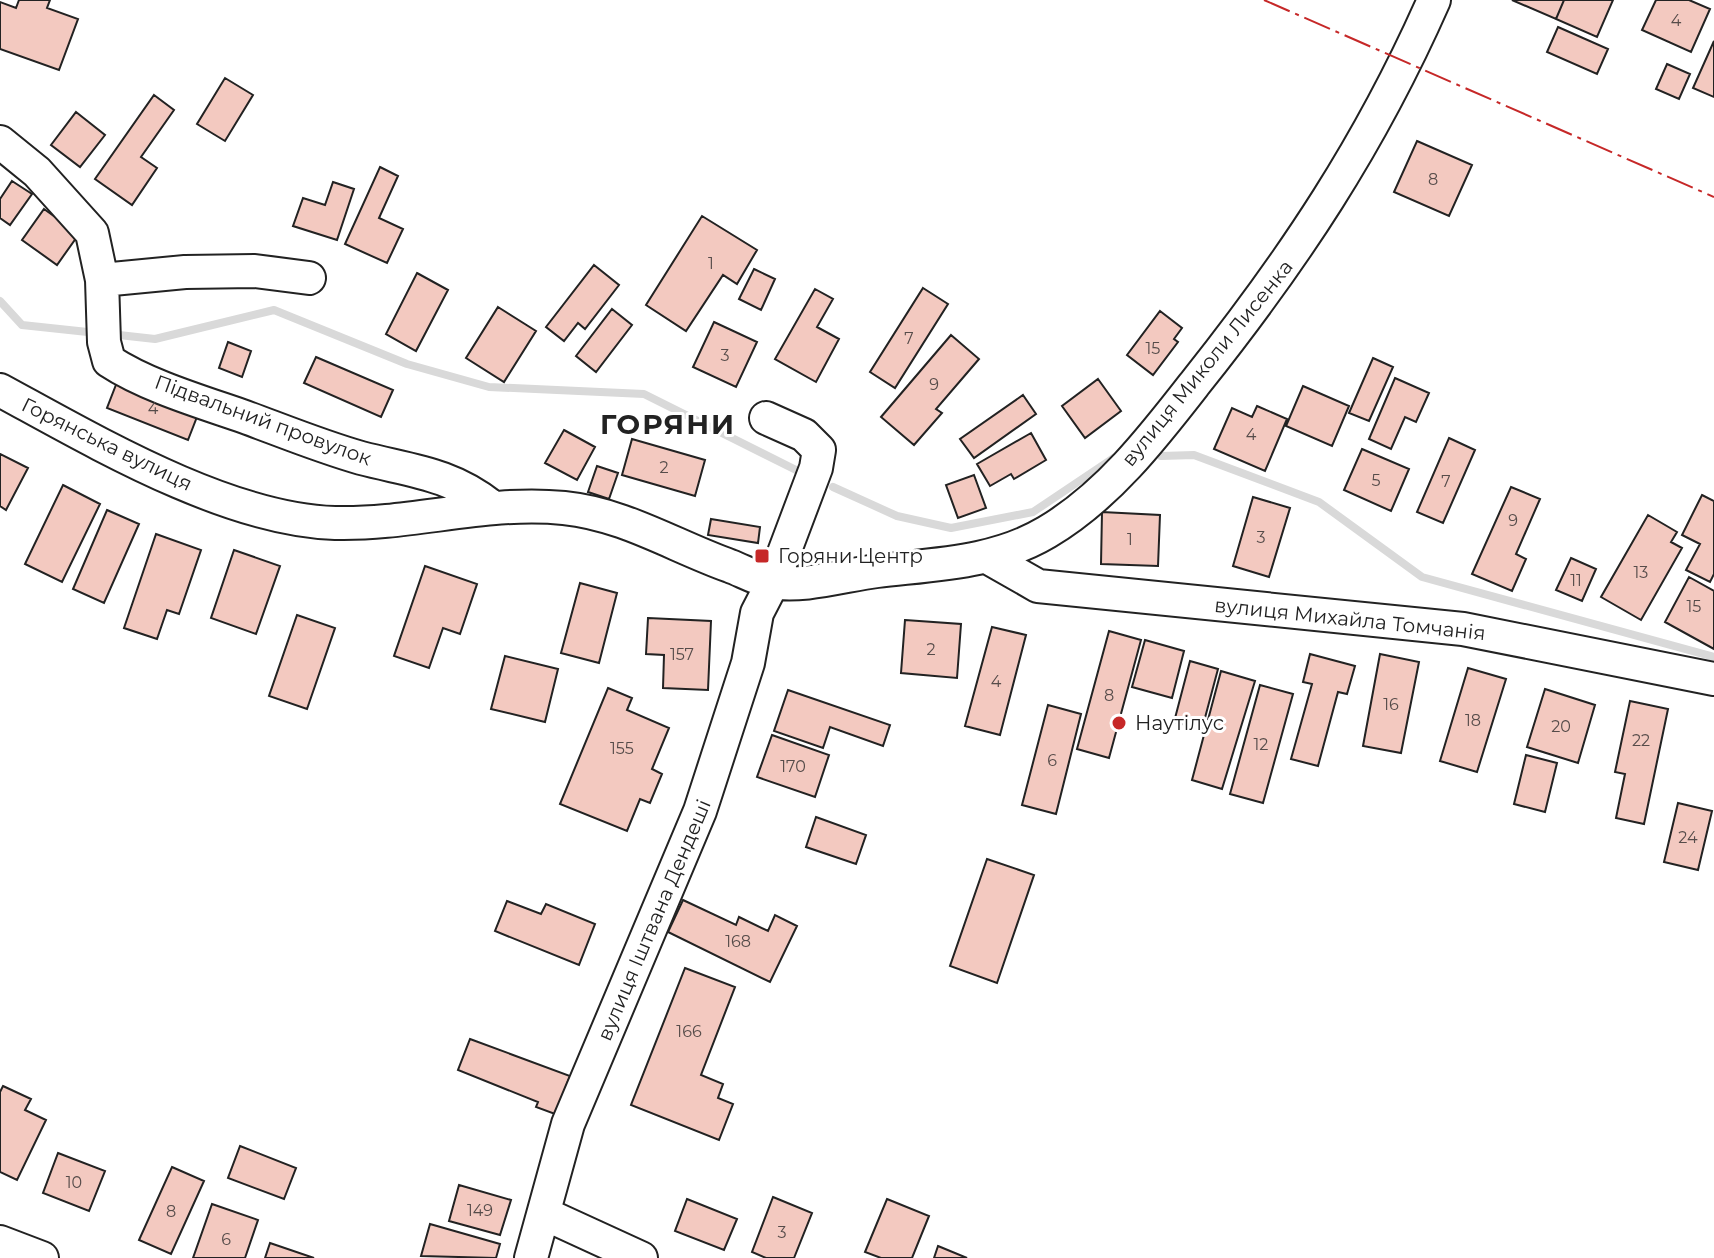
<svg xmlns="http://www.w3.org/2000/svg" width="1714" height="1258" font-family="Montserrat,sans-serif">
<style>
.lines{fill:none;stroke-linecap:round;stroke-linejoin:round}
.stream{stroke:#d9d9d9;stroke-width:8}
.building{fill:#f3c9c0;stroke:#222;stroke-width:2}
.minor-casing{stroke:#222;stroke-width:36}
.minor{stroke:#fff;stroke-width:32}
.power{stroke:#c62828;stroke-width:2;stroke-dasharray:28 6 4 6;stroke-linecap:butt}
.poi-dot{fill:#c62828;stroke:#fff;stroke-width:3}
.labels{text-anchor:middle;stroke-width:6;stroke-linejoin:round;paint-order:stroke}
.number-label{font-size:16px;fill:#564c4a}
.street-label{font-size:20px;fill:#222;stroke:#fff}
.poi-label{font-size:20px;fill:#222;stroke:#fff;text-anchor:start}
.district-label{font-size:28px;font-weight:bold;letter-spacing:2px;fill:#222;stroke:#fff}
</style>
<rect width="100%" height="100%" fill="#fff"/>
<g class="lines">
<path class="stream" d="M 0,301 L 22,325 L 97,333
M 110,334 L 155,339 L 274,310 L 407,364 L 489,387 L 644,394 L 804,474
M 1161,456 L 1194,455 L 1319,502 L 1422,577 L 1714,657
M 833,487 L 897,516 L 951,528 L 1033,512 L 1118,455"/>
</g>
<path class="building" d="M 19,0 L 50,0 L 47,8 L 78,19 L 59,70 L 0,49 L 0,2 L 16,8 Z
M 1512,0 L 1564,0 L 1556,19 Z
M 1564,0 L 1613,0 L 1597,37 L 1556,19 Z
M 1656,0 L 1689,0 L 1710,9 L 1691,52 L 1642,30 Z
M 1558,27 L 1608,49 L 1597,74 L 1547,52 Z
M 1714,41 L 1714,97 L 1693,88 Z
M 1667,64 L 1690,74 L 1679,99 L 1656,89 Z
M 225,78 L 253,95 L 225,141 L 197,124 Z
M 154,95 L 174,110 L 141,157 L 157,168 L 132,205 L 95,179 Z
M 76,112 L 105,135 L 80,167 L 51,145 Z
M 1417,141 L 1472,165 L 1449,216 L 1394,192 Z
M 380,167 L 398,176 L 379,218 L 403,229 L 387,263 L 345,244 Z
M 12,181 L 32,194 L 10,225 L 0,218 L 0,199 Z
M 333,182 L 354,189 L 337,240 L 293,226 L 303,198 L 325,205 Z
M 44,209 L 79,234 L 57,265 L 22,240 Z
M 702,216 L 757,250 L 737,284 L 723,275 L 686,331 L 646,305 Z
M 594,265 L 619,285 L 585,329 L 578,323 L 564,341 L 546,327 Z
M 754,269 L 775,279 L 761,310 L 739,299 Z
M 417,273 L 448,290 L 416,351 L 386,334 Z
M 923,288 L 948,304 L 895,388 L 870,372 Z
M 815,289 L 833,299 L 817,327 L 839,339 L 816,382 L 775,359 Z
M 498,307 L 536,331 L 504,382 L 466,358 Z
M 612,309 L 632,325 L 596,372 L 576,356 Z
M 1160,311 L 1182,328 L 1174,339 L 1178,342 L 1153,375 L 1127,355 Z
M 714,322 L 757,342 L 736,387 L 693,367 Z
M 951,335 L 979,359 L 936,409 L 942,413 L 914,445 L 881,417 Z
M 228,342 L 251,351 L 242,377 L 219,368 Z
M 316,357 L 393,390 L 381,417 L 304,383 Z
M 1373,358 L 1393,367 L 1369,421 L 1349,413 Z
M 119,377 L 200,409 L 188,440 L 107,408 Z
M 1395,378 L 1429,393 L 1416,422 L 1405,417 L 1391,449 L 1369,439 Z
M 1098,379 L 1121,411 L 1085,438 L 1062,406 Z
M 1303,386 L 1349,406 L 1332,446 L 1286,426 Z
M 1023,395 L 1036,414 L 974,458 L 960,439 Z
M 1257,406 L 1287,419 L 1265,471 L 1214,449 L 1232,408 L 1252,417 Z
M 564,430 L 595,447 L 577,480 L 545,463 Z
M 1031,433 L 1046,460 L 1014,479 L 1011,474 L 990,486 L 977,464 Z
M 1449,438 L 1475,450 L 1443,523 L 1417,512 Z
M 632,439 L 705,460 L 695,496 L 622,475 Z
M 1362,449 L 1409,469 L 1391,511 L 1344,490 Z
M 0,454 L 28,468 L 6,510 L 0,506 Z
M 597,466 L 618,473 L 609,499 L 588,492 Z
M 974,475 L 986,508 L 958,518 L 946,485 Z
M 63,485 L 100,504 L 62,582 L 25,564 Z
M 1511,487 L 1540,499 L 1516,554 L 1526,559 L 1512,591 L 1472,574 Z
M 1702,495 L 1714,501 L 1714,574 L 1710,582 L 1686,570 L 1700,544 L 1682,535 Z
M 1253,497 L 1290,508 L 1269,577 L 1233,566 Z
M 107,510 L 139,524 L 104,603 L 73,589 Z
M 1102,512 L 1160,515 L 1158,566 L 1101,564 Z
M 1648,515 L 1677,532 L 1671,542 L 1682,548 L 1641,620 L 1601,597 Z
M 711,519 L 760,527 L 758,543 L 708,535 Z
M 156,534 L 201,550 L 179,614 L 167,610 L 157,639 L 124,628 Z
M 234,550 L 280,566 L 256,634 L 211,618 Z
M 1571,558 L 1596,569 L 1582,601 L 1556,590 Z
M 425,566 L 477,584 L 460,634 L 443,628 L 429,668 L 394,656 Z
M 1689,577 L 1714,591 L 1714,649 L 1665,622 Z
M 580,583 L 617,593 L 599,663 L 561,653 Z
M 297,615 L 335,628 L 307,709 L 269,696 Z
M 648,618 L 711,621 L 708,690 L 663,688 L 664,655 L 646,654 Z
M 905,620 L 961,624 L 957,678 L 901,673 Z
M 992,627 L 1026,635 L 1000,735 L 965,726 Z
M 1109,631 L 1141,640 L 1109,758 L 1077,749 Z
M 1145,640 L 1184,651 L 1172,698 L 1132,687 Z
M 1310,654 L 1355,666 L 1347,694 L 1338,692 L 1318,766 L 1291,759 L 1312,684 L 1303,682 Z
M 1380,654 L 1419,662 L 1401,753 L 1363,746 Z
M 505,656 L 558,669 L 545,722 L 491,709 Z
M 1190,661 L 1218,669 L 1202,729 L 1174,722 Z
M 1468,668 L 1506,679 L 1477,772 L 1440,761 Z
M 1221,671 L 1255,681 L 1222,789 L 1192,780 Z
M 1260,685 L 1293,694 L 1263,803 L 1230,794 Z
M 608,688 L 632,698 L 627,710 L 669,728 L 652,769 L 662,774 L 650,803 L 640,799 L 627,831 L 560,804 Z
M 1545,689 L 1595,705 L 1578,763 L 1527,747 Z
M 788,690 L 890,725 L 883,746 L 830,727 L 823,748 L 774,731 Z
M 1630,701 L 1668,709 L 1644,824 L 1616,818 L 1625,774 L 1615,772 Z
M 1048,705 L 1081,714 L 1056,814 L 1022,805 Z
M 772,735 L 829,755 L 815,797 L 757,777 Z
M 1526,755 L 1557,763 L 1545,812 L 1514,804 Z
M 1678,803 L 1712,811 L 1698,870 L 1664,862 Z
M 816,817 L 866,835 L 856,864 L 806,847 Z
M 987,859 L 1034,875 L 997,983 L 950,966 Z
M 683,900 L 736,925 L 739,917 L 768,931 L 775,915 L 797,926 L 770,982 L 668,932 Z
M 507,901 L 541,914 L 546,904 L 595,924 L 579,965 L 495,931 Z
M 685,968 L 735,987 L 701,1075 L 723,1084 L 718,1098 L 733,1104 L 719,1140 L 631,1105 Z
M 470,1039 L 570,1076 L 555,1114 L 536,1107 L 538,1102 L 458,1070 Z
M 3,1086 L 31,1099 L 25,1110 L 46,1120 L 17,1180 L 0,1172 L 0,1092 Z
M 240,1146 L 296,1168 L 284,1199 L 228,1178 Z
M 58,1153 L 105,1171 L 89,1211 L 43,1193 Z
M 172,1167 L 204,1181 L 171,1254 L 139,1240 Z
M 459,1185 L 511,1200 L 500,1235 L 449,1221 Z
M 773,1197 L 812,1213 L 794,1258 L 766,1258 L 752,1252 Z
M 687,1199 L 737,1219 L 724,1250 L 675,1231 Z
M 887,1199 L 929,1216 L 912,1258 L 881,1258 L 865,1252 Z
M 212,1204 L 258,1220 L 245,1258 L 193,1258 Z
M 430,1224 L 500,1244 L 496,1258 L 421,1256 Z
M 270,1243 L 314,1258 L 265,1258 Z
M 938,1246 L 967,1258 L 934,1258 Z"/>
<g class="lines">
<defs>
<path id="minor" d="M 0,142 L 37,172 L 92,233 L 102,280 L 104,342 L 109,361 C 147,386 202,402 245,417 C 283,431 322,447 361,458 C 411,471 449,473 491,506
M 102,280 L 185,272 L 255,271 L 309,278
M 0,390 C 94,441 227,520 335,523 C 412,525 486,500 564,508 C 624,514 674,546 730,566 C 743,571 757,579 771,582 C 803,588 845,575 877,571 C 936,564 995,563 1047,532 C 1108,496 1154,436 1196,382 C 1294,259 1370,145 1434,0
M 989,558 L 1038,586 L 1463,629 L 1714,679
M 545,1214 L 641,1258
M 0,1242 L 42,1258
M 531,1258 L 568,1124 L 700,811 L 748,663 L 757,613 L 773,582 L 816,468 L 819,450 L 804,435 L 766,418"/>
</defs>
<use href="#minor" class="minor-casing"/>
<use href="#minor" class="minor"/>
<path class="power" d="M 1264,0 L 1714,197"/>
</g>
<g class="poi-dot">
<rect x="754" y="548" width="16" height="16" rx="4"/>
<circle cx="1119" cy="723" r="8"/>
</g>
<g class="labels">
<g class="number-label">
<text x="1676" y="26">4</text>
<text x="1433" y="185">8</text>
<text x="711" y="269">1</text>
<text x="909" y="344">7</text>
<text x="1153" y="354">15</text>
<text x="725" y="361">3</text>
<text x="934" y="390">9</text>
<text x="153" y="414">4</text>
<text x="1251" y="440">4</text>
<text x="664" y="473">2</text>
<text x="1376" y="486">5</text>
<text x="1446" y="487">7</text>
<text x="1513" y="526">9</text>
<text x="1261" y="543">3</text>
<text x="1130" y="545">1</text>
<text x="1641" y="578">13</text>
<text x="1576" y="586">11</text>
<text x="1694" y="612">15</text>
<text x="931" y="655">2</text>
<text x="682" y="660">157</text>
<text x="996" y="687">4</text>
<text x="1109" y="701">8</text>
<text x="1391" y="710">16</text>
<text x="1473" y="726">18</text>
<text x="1561" y="732">20</text>
<text x="1641" y="746">22</text>
<text x="1261" y="750">12</text>
<text x="622" y="754">155</text>
<text x="1052" y="766">6</text>
<text x="793" y="772">170</text>
<text x="1688" y="843">24</text>
<text x="738" y="947">168</text>
<text x="689" y="1037">166</text>
<text x="74" y="1188">10</text>
<text x="480" y="1216">149</text>
<text x="171" y="1217">8</text>
<text x="782" y="1238">3</text>
<text x="226" y="1245">6</text>
</g>
<g class="street-label">
<text transform="translate(1207 363) rotate(-51)" y="7">вулиця Миколи Лисенка</text>
<text transform="translate(263 420) rotate(20)" y="7">Підвальний провулок</text>
<text transform="translate(107 444) rotate(26)" y="7">Горянська вулиця</text>
<text transform="translate(1350 619) rotate(6)" y="7">вулиця Михайла Томчанія</text>
<text transform="translate(654 920) rotate(-67)" y="7">вулиця Іштвана Дендеші</text>
</g>
<g class="poi-label">
<text x="778" y="563">Горяни Центр</text>
<text x="1135" y="730">Наутілус</text>
</g>
<g class="district-label">
<text x="668" y="434">ГОРЯНИ</text>
</g>
</g>
</svg>
